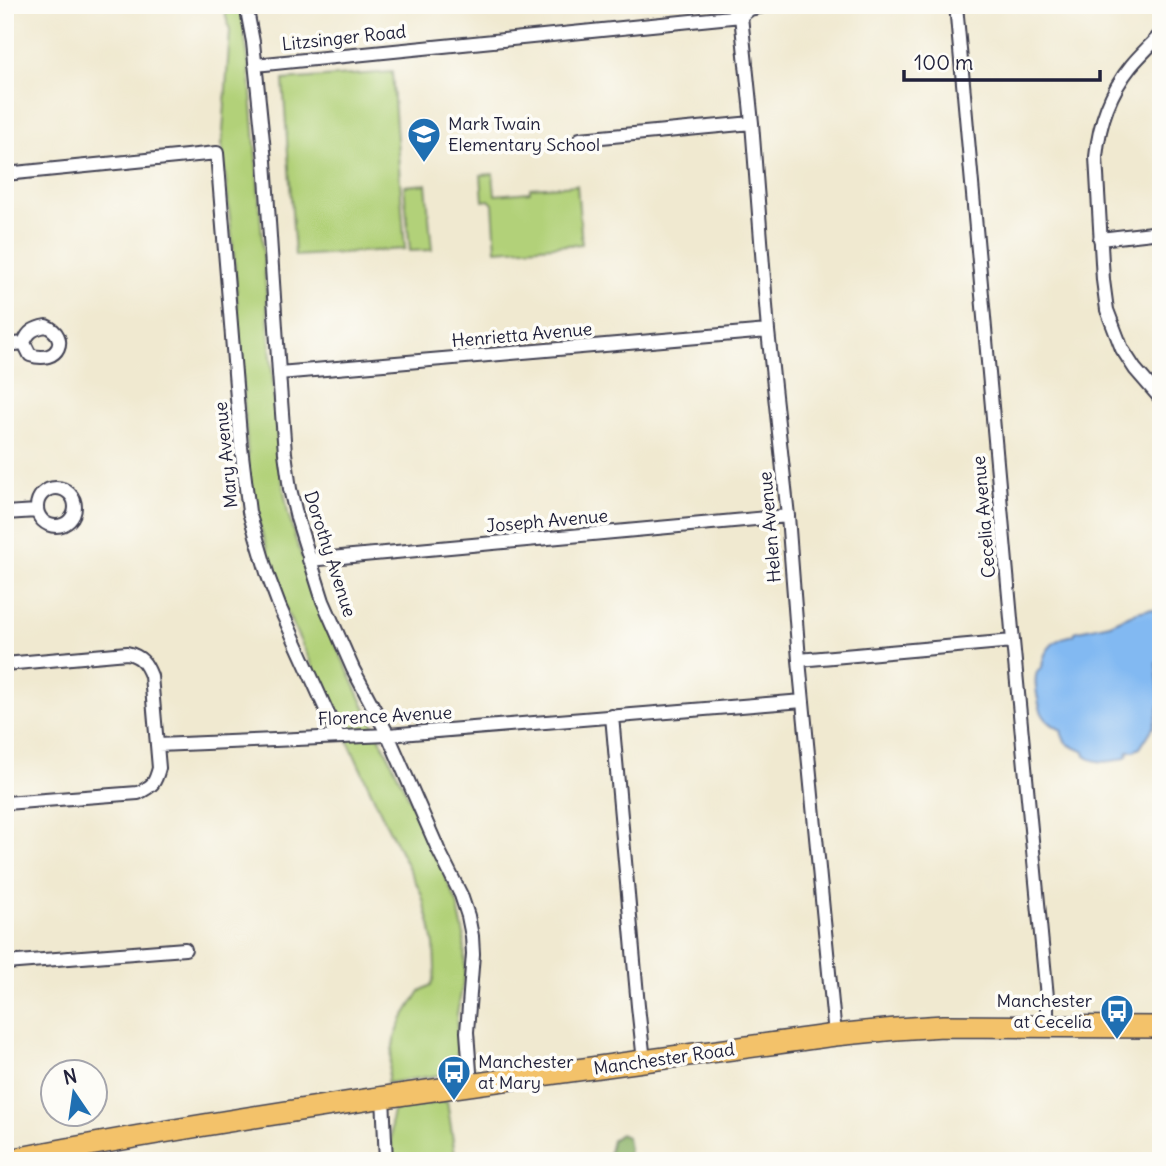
<svg xmlns="http://www.w3.org/2000/svg" width="1166" height="1166" font-family="Delius,sans-serif">
<style>
.green{fill:#b2d179;stroke:#6a7a5a;stroke-width:2}
.forest{fill:#8db369;stroke:#586a52;stroke-width:2}
.water{fill:#82b9f2;stroke:#526e96;stroke-width:2}
.lines{fill:none;stroke-linecap:round;stroke-linejoin:round}
.minor-casing{stroke:#414051;stroke-width:16}
.primary-casing{stroke:#414051;stroke-width:24}
.minor{stroke:#fff;stroke-width:12}
.primary{stroke:#f3c26a;stroke-width:21}
.labels{text-anchor:middle;stroke-width:7;stroke-linejoin:round;paint-order:stroke}
.street-label{font-size:18px;fill:#22223b;stroke:#fdfcf7}
.poi-label{font-size:18px;fill:#22223b;stroke:#fdfcf7;text-anchor:start}
</style>
<rect width="100%" height="100%" fill="#fdfcf7"/>
<filter id="ink" filterUnits="userSpaceOnUse"><feTurbulence type="fractalNoise" baseFrequency=".0143" numOctaves="2"/><feDisplacementMap in="SourceGraphic" scale="14" xChannelSelector="R" yChannelSelector="G"/><feConvolveMatrix kernelMatrix="1 2 1 2 8 2 1 2 1" color-interpolation-filters="sRGB"/></filter>
<filter id="wash" filterUnits="userSpaceOnUse"><feTurbulence type="fractalNoise" baseFrequency=".00686" numOctaves="4" result="noise"/><feDisplacementMap in="SourceGraphic" scale="28" xChannelSelector="R" yChannelSelector="G"/><feGaussianBlur stdDeviation="1.57" result="paint"/><feColorMatrix in="noise" values="0 0 0 0 0 0 0 0 0 0 0 0 0 0 0 0 0 1.4 0 .05"/><feComposite in="paint" operator="in"/></filter>
<g filter="url(#wash)">
<rect width="100%" height="100%" fill="#f0e9d0"/>
<path class="green" d="M 223,5 L 240,5 L 249,65 L 279,462 L 288,513 L 295,538 L 328,628 L 362,701 L 430,841 L 457,903 L 464,935 L 465,973 L 457,1014 L 457,1067 L 452,1073 L 387,1083 L 394,1040 L 402,1020 L 420,991 L 431,985 L 434,979 L 435,969 L 434,945 L 430,924 L 421,893 L 381,813 L 341,726 L 288,615 L 259,524 L 249,475 L 234,257 L 222,146 L 230,31 Z
M 392,72 L 405,249 L 295,256 L 283,80 Z
M 493,174 L 495,195 L 530,192 L 530,188 L 577,185 L 582,244 L 496,250 L 493,204 L 489,200 L 483,201 L 481,175 Z
M 426,184 L 432,250 L 410,251 L 404,186 Z
M 447,1101 L 456,1161 L 392,1161 L 391,1121 L 393,1111 L 398,1109 Z"/>
<path class="forest" d="M 620,1134 L 627,1137 L 629,1150 L 627,1161 L 607,1161 L 612,1140 Z"/>
<path class="water" d="M 1150,609 L 1161,611 L 1161,662 L 1156,663 L 1160,702 L 1154,726 L 1140,748 L 1134,751 L 1128,751 L 1127,756 C 1115,763 1096,764 1085,756 L 1084,752 C 1072,745 1064,747 1061,730 C 1054,726 1047,722 1043,715 C 1039,709 1034,683 1036,676 C 1037,670 1038,670 1042,667 C 1043,649 1056,637 1074,635 L 1075,632 L 1078,631 L 1110,624 L 1137,612 Z"/>
</g>
<g filter="url(#ink)">
<g class="lines">
<defs>
<path id="minor" d="M 246,5 L 253,42 L 265,161 L 279,373 L 285,453 L 290,489 L 297,518 L 323,601 L 353,669 L 388,735 L 438,849 L 461,895 L 468,916 L 472,936 L 473,954 L 467,1032 L 471,1085
M 956,5 L 1013,641 L 1047,997 L 1047,1026
M 741,16 L 752,123 L 768,331 L 788,516 L 799,660 L 835,1035
M 1161,34 C 1151,45 1140,55 1131,66 C 1110,92 1099,125 1096,157 L 1103,280 L 1107,310 L 1122,349 L 1135,369 L 1161,399
M 255,65 L 741,16 L 750,9 L 768,5
M 580,139 L 752,123
M 5,174 L 217,153 L 241,447 L 249,512 L 268,576 L 280,608 L 338,736
M 1100,239 L 1161,232
M 46,326 C 70,336 59,365 30,355 L 24,343 C 28,331 35,328 46,326 Z
M 5,345 L 24,343
M 279,373 L 768,331
M37 507a19 19 0 1 1 38 0a19 19 0 1 1-38 0Z
M 5,513 L 37,511
M 309,560 L 788,516
M 799,660 L 1013,641
M 5,664 L 127,653 C 141,656 146,663 151,676 L 159,768 C 155,783 153,786 138,793 L 5,803
M 612,716 L 638,1006 L 644,1061
M 158,745 L 388,735 L 803,701
M 5,963 L 185,949
M 383,1097 L 386,1161"/>
<path id="primary" d="M 5,1161 C 280,1107 558,1073 835,1035 L 896,1029 L 943,1026 L 1161,1027"/>
</defs>
<use href="#minor" class="minor-casing"/>
<use href="#primary" class="primary-casing"/>
<use href="#minor" class="minor"/>
<use href="#primary" class="primary"/>
</g>
</g>
<defs>
<symbol id="school-pin" viewBox="-11 -11 22 30"><path d="M0 17L-7.5 6A9.5 9.5 0 1 1 7.5 6Z" fill="#1f6fb2" stroke="#fdfcf7"/><path d="M0-5L7-2L0 1L-7-2ZM-4 1L0 2.5L4 1V4Q0 6-4 4Z" fill="#fff"/></symbol>
<symbol id="bus-pin" viewBox="-11 -11 22 30"><path d="M0 17L-7.5 6A9.5 9.5 0 1 1 7.5 6Z" fill="#1f6fb2" stroke="#fdfcf7"/><path d="M-5-6H5V4H4V6H2V4H-2V6H-4V4H-5ZM-3.5-4V0h7V-4ZM-3.5 1.2v1.5H-2V1.2ZM2 1.2v1.5H3.5V1.2Z" fill="#fff"/></symbol>
</defs>
<g fill-rule="evenodd">
<use href="#school-pin" x="405" y="115" width="38" height="52"/>
<use href="#bus-pin" x="1098" y="992" width="38" height="52"/>
<use href="#bus-pin" x="435" y="1053" width="38" height="52"/>
</g>
<g class="labels">
<g class="street-label">
<text transform="translate(344 38) rotate(-6)" y="6">Litzsinger Road</text>
<text transform="translate(522 335) rotate(-5)" y="6">Henrietta Avenue</text>
<text transform="translate(226 455) rotate(-96)" y="6">Mary Avenue</text>
<text transform="translate(984 517) rotate(-95)" y="6">Cecelia Avenue</text>
<text transform="translate(547 521) rotate(-5)" y="6">Joseph Avenue</text>
<text transform="translate(770 527) rotate(-95)" y="6">Helen Avenue</text>
<text transform="translate(330 554) rotate(72)" y="6">Dorothy Avenue</text>
<text transform="translate(385 716) rotate(-3)" y="6">Florence Avenue</text>
<text transform="translate(664 1059) rotate(-8)" y="6">Manchester Road</text>
</g>
<g class="poi-label">
<text x="448" y="130">Mark Twain<tspan x="448" dy="21">Elementary School</tspan></text>
<text x="1092" y="1007" text-anchor="end">Manchester<tspan x="1092" dy="21">at Cecelia</tspan></text>
<text x="478" y="1068">Manchester<tspan x="478" dy="21">at Mary</tspan></text>
</g>
</g>
<rect width="1166" height="1166" fill="none" stroke="#fdfcf7" stroke-width="28"/>
<g transform="translate(74 1093) rotate(347)"><circle r="33" fill="#fdfcf7" stroke="#a5a5ac" stroke-width="2"/>
<path d="M0-5L12 26L0 18L-12 26Z" fill="#1f6fb2"/>
<text y="-10" font-size="19" font-weight="bold" text-anchor="middle" fill="#22223b">N</text>
</g>
<path d="M904 70v10h196v-10" fill="none" stroke="#22223b" stroke-width="3.5"/>
<text x="914" y="70" font-size="21" fill="#22223b" stroke="#fdfcf7" stroke-width="5" paint-order="stroke">100 m</text>
</svg>
